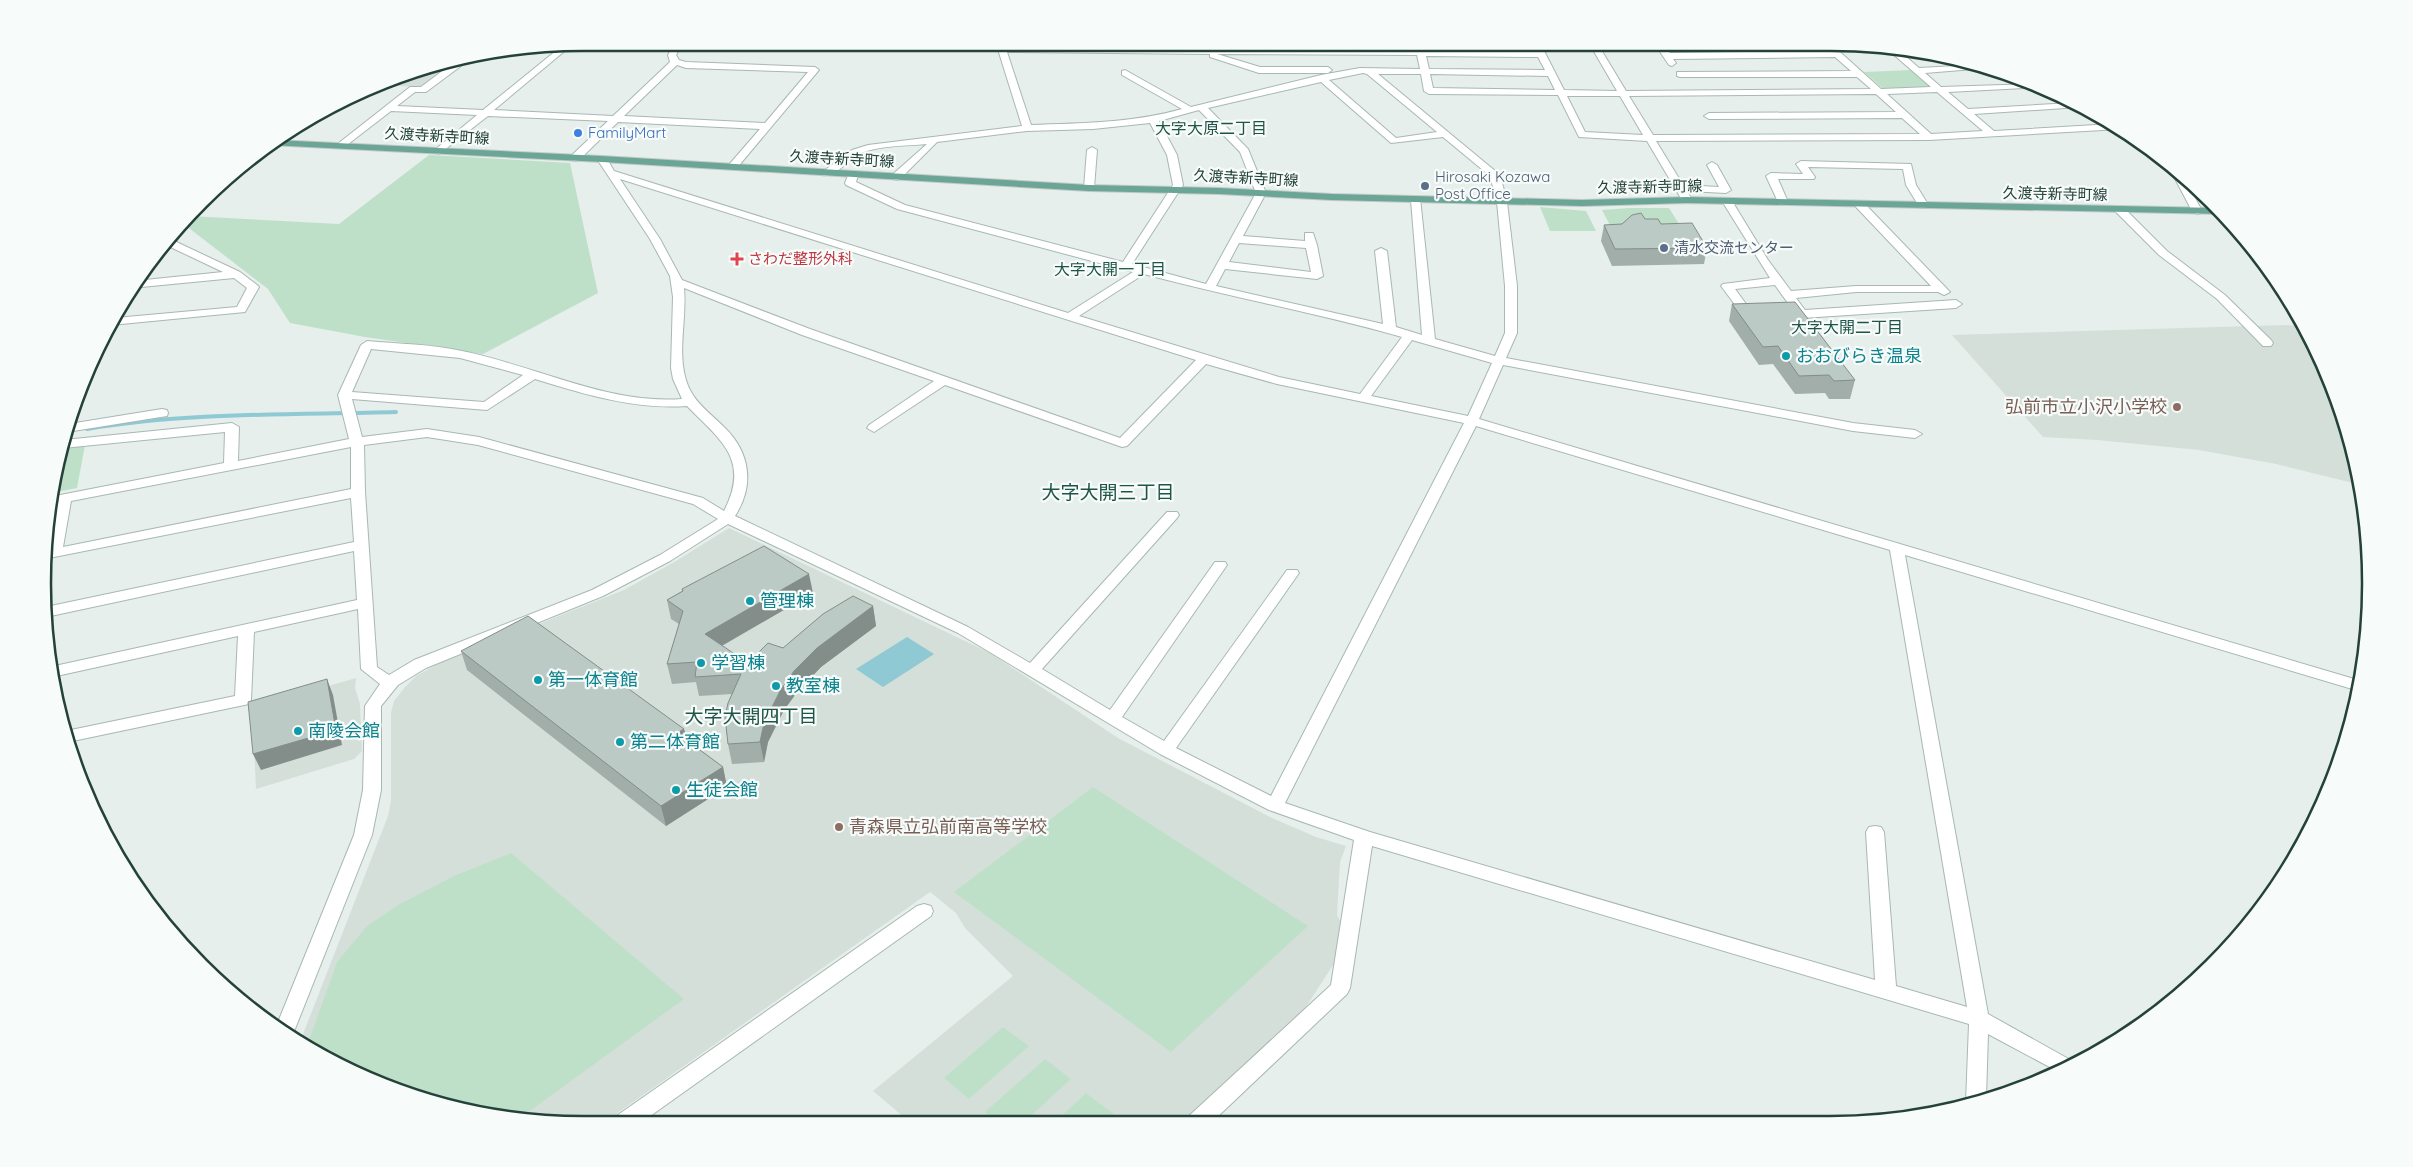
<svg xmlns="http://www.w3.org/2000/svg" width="2413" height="1167" font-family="Quicksand,'Noto Sans JP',sans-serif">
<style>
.built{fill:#d4dfda}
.green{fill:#bfe0c8}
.water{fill:#8ec9d4}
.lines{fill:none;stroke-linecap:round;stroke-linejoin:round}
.stream{stroke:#8ec9d4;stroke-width:4}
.minor-casing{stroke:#a8b8b2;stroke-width:2}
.major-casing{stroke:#c2cac8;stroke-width:2}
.minor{fill:#fff;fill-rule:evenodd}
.major{fill:#6aa596;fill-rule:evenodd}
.wall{fill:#a1aea9}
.shaded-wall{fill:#838d89}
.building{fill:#bbcac4;stroke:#838d89}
.shop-dot{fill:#3f7fe0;stroke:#f7fbf9;stroke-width:2}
.service-dot{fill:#5c6f8a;stroke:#f7fbf9;stroke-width:2}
.health-dot{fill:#e0444e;stroke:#f7fbf9;stroke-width:2}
.culture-dot{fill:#0f9aa8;stroke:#f7fbf9;stroke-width:2}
.education-dot{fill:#8d6e63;stroke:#f7fbf9;stroke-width:2}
.labels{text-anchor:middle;stroke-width:4.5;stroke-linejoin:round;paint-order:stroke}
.far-shop-label{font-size:15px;fill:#366cbe;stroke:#f7fbf9;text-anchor:start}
.far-street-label{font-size:15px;fill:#24423a;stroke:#f7fbf9}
.far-service-label{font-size:15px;fill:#4e5e75;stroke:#f7fbf9;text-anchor:start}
.far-health-label{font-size:15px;fill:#be3a42;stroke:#f7fbf9;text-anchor:start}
.far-neighbourhood-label{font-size:16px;fill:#1f5548;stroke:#f7fbf9}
.culture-label{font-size:18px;fill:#0d838f;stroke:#f7fbf9;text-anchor:start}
.education-label{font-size:18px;fill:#785e54;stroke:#f7fbf9;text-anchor:end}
.neighbourhood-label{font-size:19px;fill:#1f5548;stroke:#f7fbf9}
.rim{fill:none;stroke:#24423a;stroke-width:2.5}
</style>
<rect width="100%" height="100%" fill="#e6efeb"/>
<path class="built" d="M 464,57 L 423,87 L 379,85 L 409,71 Z
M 2286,325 L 2302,326 L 2329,377 L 2361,485 L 2276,464 L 2199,450 L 2097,440 L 2043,437 L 1952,335 Z
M 729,528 L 990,653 L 1118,738 L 1272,818 L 1316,837 L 1346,846 L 1340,862 L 1337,915 L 1345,931 L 1335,962 L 1302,1013 L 1184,1122 L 911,1123 L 873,1091 L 1013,976 L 965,928 L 956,913 L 930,892 L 602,1124 L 478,1114 L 376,1083 L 300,1042 L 388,816 L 391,801 L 391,713 L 394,701 L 405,687 L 416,676 L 436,665 L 624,590 L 676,561 Z
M 356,678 L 355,688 L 360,704 L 362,751 L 354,759 L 256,789 L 252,708 Z"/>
<path class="green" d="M 1911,70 L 1934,89 L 1886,91 L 1864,72 Z
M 429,155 L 570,163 L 598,293 L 483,354 L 365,337 L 290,323 L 268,289 L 181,222 L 188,216 L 339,224 Z
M 1540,207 L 1586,211 L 1596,231 L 1550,231 Z
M 1629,208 L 1669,208 L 1682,229 L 1613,231 L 1602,210 Z
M 85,445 L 77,488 L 51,493 L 53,478 L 62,448 Z
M 1093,787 L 1308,926 L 1171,1052 L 954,892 Z
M 511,853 L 684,999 L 520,1118 L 478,1114 L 376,1083 L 307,1046 L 337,962 L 367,926 L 400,904 L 454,876 Z
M 1003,1027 L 1029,1046 L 969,1099 L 944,1078 Z
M 1045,1059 L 1071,1079 L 1023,1123 L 999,1123 L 985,1112 Z
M 1086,1093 L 1114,1114 L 1104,1123 L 1054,1123 Z"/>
<path class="water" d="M 907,637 L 934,654 L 883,687 L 856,669 Z"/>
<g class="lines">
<path class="stream" d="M 87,429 C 188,412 293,415 396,412"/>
<defs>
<path id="minor" d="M 675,43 L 683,43 L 676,55 L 679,60 L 686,62 L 815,67 L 819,70 L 736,169 L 732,170 L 727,167 L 760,129 L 618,122 L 579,160 L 575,161 L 570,158 L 571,156 L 608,121 L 488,116 L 439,154 L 434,151 L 436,149 L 477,115 L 391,111 L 343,148 L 335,146 L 410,87 L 421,87 L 461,57 L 474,54 L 473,57 L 426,92 L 415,92 L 397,106 L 483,110 L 563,45 L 573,44 L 494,110 L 613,116 L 670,62 L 668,55 ZM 677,65 L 686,68 L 808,72 L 765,123 L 624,116 Z
M 996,43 L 1004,43 L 1005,46 L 1416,50 L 1415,43 L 1423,43 L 1425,50 L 1536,51 L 1532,43 L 1540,43 L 1564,90 L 1617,91 L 1589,43 L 1597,43 L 1626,91 L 1871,89 L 1857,77 L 1680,77 L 1677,76 L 1677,72 L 1851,71 L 1835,57 L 1673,59 L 1676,63 L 1672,66 L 1669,65 L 1654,43 L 1662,43 L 1670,53 L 1829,51 L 1821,43 L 1830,43 L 1881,89 L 1931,87 L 1886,48 L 1920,51 L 1903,54 L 1919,68 L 1974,65 L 1986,68 L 1925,73 L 1941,87 L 2037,84 L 2042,87 L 1948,92 L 1968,109 L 2072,103 L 2080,107 L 1974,114 L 1994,131 L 2113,124 L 2121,129 L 1929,140 L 1656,141 L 1683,185 L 1719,187 L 1707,165 L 1712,162 L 1717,165 L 1731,190 L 1726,193 L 1687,191 L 1692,200 L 1687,203 L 1682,200 L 1647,141 L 1579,137 L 1558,95 L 1429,94 L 1424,91 L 1421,74 L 1378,74 L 1500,175 L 1507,202 L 1517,286 L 1517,333 L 1506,358 L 1853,423 L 1915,430 L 1922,434 L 1915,438 L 1853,431 L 1503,365 L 1479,419 L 2361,681 L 2359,691 L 1905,555 L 1988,1014 L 2074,1062 L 2057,1071 L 1988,1034 L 1986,1097 L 1966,1102 L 1969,1024 L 1372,846 L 1350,988 L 1347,994 L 1212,1122 L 1187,1122 L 1190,1115 L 1331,985 L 1354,840 L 1269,810 L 1160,754 L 958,633 L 728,524 L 670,561 L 603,596 L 426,668 L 398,685 L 381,706 L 381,790 L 372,835 L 293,1034 L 291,1038 L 276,1027 L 354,835 L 363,790 L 365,706 L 380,684 L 361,669 L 358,609 L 254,632 L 251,700 L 249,704 L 68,742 L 66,731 L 235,696 L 238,636 L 52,677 L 50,667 L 357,600 L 354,551 L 46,617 L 46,607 L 354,542 L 351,498 L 44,559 L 44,551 L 48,550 L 57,504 L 49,505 L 50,497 L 224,463 L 225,432 L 63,448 L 64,440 L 232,423 L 239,427 L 238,461 L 349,439 L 338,395 L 361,345 L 367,341 C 398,344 432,344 462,351 C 533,365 609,405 682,399 L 673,379 L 671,368 L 673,297 L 670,276 L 650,239 L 597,159 L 602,156 L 606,157 L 614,171 L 1068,313 L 1133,272 L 897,209 L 846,185 L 845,183 L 849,173 L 857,173 L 858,175 L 856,182 L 905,205 L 1123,262 L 1173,185 L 1167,155 L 1150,123 L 1093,129 L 1027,131 L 937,142 L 900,179 L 896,180 L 891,177 L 892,175 L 927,144 C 906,146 879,145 859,154 C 848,159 836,178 822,175 L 821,173 L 852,150 L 868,145 L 1022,126 ZM 1007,52 L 1210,54 L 1210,57 L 1259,73 L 1328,73 L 1332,70 L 1328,67 L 1260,67 L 1217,54 L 1417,55 L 1420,69 L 1360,68 L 1321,75 L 1191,107 L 1125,70 L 1122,71 L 1122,75 L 1182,109 C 1132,123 1082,123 1031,125 ZM 1426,56 L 1538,57 L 1545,70 L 1429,69 ZM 1363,73 L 1367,74 L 1437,132 L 1396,138 L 1329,80 ZM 1430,74 L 1548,76 L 1555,90 L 1433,88 ZM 1321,82 L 1391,143 L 1443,137 L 1490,176 L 1497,202 L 1505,286 L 1505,333 L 1495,356 L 1435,339 L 1420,198 L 1412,198 L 1411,200 L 1422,335 L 1396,327 L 1387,251 L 1381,248 L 1375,251 L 1383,324 L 1216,286 L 1225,269 L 1317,279 L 1323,276 L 1317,245 L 1313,233 L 1305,233 L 1305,241 L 1243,236 L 1266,193 L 1248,149 L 1208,108 ZM 1937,92 L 1983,131 L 1931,134 L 1887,94 ZM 1876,94 L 1896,112 L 1709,113 L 1704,116 L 1709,119 L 1902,118 L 1920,134 L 1653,135 L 1629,96 ZM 1567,96 L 1620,96 L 1643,135 L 1585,132 ZM 1199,110 L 1240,152 L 1256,193 L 1206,284 L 1132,264 L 1183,185 L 1177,155 L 1159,121 ZM 620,179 L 1196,360 L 1120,438 L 810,329 L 682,280 L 660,239 ZM 1239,243 L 1306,248 L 1311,272 L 1229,262 ZM 1144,274 C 1230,297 1318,313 1402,337 L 1360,394 L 1279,377 L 1079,316 ZM 684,288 L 802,335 L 934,381 L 869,425 L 867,428 L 874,432 L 945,385 L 1122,447 L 1127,446 L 1206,364 L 1277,384 L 1464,423 L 1271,796 L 1176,748 L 1299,573 L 1297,570 L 1287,570 L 1164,741 L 1122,717 L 1227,565 L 1225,562 L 1215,562 L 1110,710 L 1042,669 L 1177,518 L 1179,515 L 1177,512 L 1167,512 L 1030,663 L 968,627 L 735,516 C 755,485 750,452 724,427 C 709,412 692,401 686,380 C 677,351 687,318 684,288 ZM 1412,340 L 1492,363 L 1468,416 L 1371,396 ZM 371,349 L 460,358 L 523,375 L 484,402 L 352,392 ZM 535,379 C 583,394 636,410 687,406 C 720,440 751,459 724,511 L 703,498 L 479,437 L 427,429 L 362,437 L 352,399 L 487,410 ZM 1476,426 L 1890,550 L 1967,1007 L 1896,986 L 1884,832 L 1881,827 L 1875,826 L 1869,827 L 1866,832 L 1875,980 L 1370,832 L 1285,803 ZM 427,437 L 478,445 L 693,504 L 718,519 L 660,555 L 592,590 L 414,660 L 389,675 L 377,667 L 365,492 L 364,445 ZM 351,447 L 351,489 L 63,547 L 71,501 Z
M 1092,147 L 1097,150 L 1094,188 L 1089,191 L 1084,188 L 1087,150 Z
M 1801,161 L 1911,164 L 1916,185 L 1929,206 L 1928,208 L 1920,208 L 1906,185 L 1903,169 L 1808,167 L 1815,177 L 1814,179 L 1778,179 L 1788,202 L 1783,205 L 1779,204 L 1766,176 L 1771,173 L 1803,174 L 1796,164 Z
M 2172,169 L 2185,179 L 2202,211 L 2201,213 L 2197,214 L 2192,211 L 2171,171 Z
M 1727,198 L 1732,201 L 1768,260 L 1791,291 L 1856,286 L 1931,286 L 1856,207 L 1855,205 L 1860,202 L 1864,203 L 1950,292 L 1944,295 L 1938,292 L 1856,292 L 1796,298 L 1805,310 L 1956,300 L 1962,304 L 1956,308 L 1802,318 L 1798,317 L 1775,285 L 1735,289 L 1752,312 L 1750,314 L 1742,314 L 1721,286 L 1723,284 L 1770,278 L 1722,201 Z
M 2120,207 L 2124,208 L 2167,251 L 2225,295 L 2271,340 L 2273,343 L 2271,346 L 2263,346 L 2217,299 L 2159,255 L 2116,212 L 2116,208 Z
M 168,238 L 240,272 L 257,285 L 259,287 L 245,312 L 111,325 L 115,318 L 237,307 L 247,288 L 234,278 L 131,288 L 135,281 L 223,272 L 164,244 Z
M 162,409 L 167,410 L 168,413 L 167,416 L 67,432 L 69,424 Z
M 924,904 L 931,906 L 933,911 L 931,916 L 639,1124 L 612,1124 L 615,1117 L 917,906 Z"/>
<path id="major" d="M 275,140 L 602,156 L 1089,185 L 1219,188 L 1332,194 L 1582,200 L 1687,197 L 2218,208 L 2222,214 L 1687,203 L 1582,206 L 1332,200 L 1219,194 L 1089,191 L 602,162 L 269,145 Z"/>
</defs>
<use href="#minor" class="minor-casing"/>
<use href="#major" class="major-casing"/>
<use href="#minor" class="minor"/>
<use href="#major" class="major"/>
</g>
<path class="wall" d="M 1645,219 L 1661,224 L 1707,248 L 1704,264 L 1612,266 L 1601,241 L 1604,225 L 1622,224 Z
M 1732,304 L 1855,380 L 1850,399 L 1829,399 L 1825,393 L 1795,394 L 1773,364 L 1759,365 L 1729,321 Z
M 682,589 L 813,593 L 722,646 L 748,663 L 783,648 L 873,606 L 876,626 L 821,667 L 798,691 L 784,710 L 768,742 L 764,762 L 732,764 L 728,744 L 732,694 L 699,696 L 696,682 L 672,684 L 667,664 L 679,624 L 671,619 L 667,600 L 682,591 Z
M 461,651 L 684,729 L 687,740 L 723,767 L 727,787 L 666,826 L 467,670 Z"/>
<path class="shaded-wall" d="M 809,574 L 813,593 L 709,653 L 705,634 Z
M 873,606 L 876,626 L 821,667 L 798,691 L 784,710 L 768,742 L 764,762 L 760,742 L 764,723 L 780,691 L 794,671 L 817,648 Z
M 327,679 L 333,695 L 342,745 L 261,770 L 253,754 Z
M 684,729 L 689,748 L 677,733 Z
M 723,767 L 727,787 L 666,826 L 661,806 Z"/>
<path class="building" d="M 1641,213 L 1645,219 L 1658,219 L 1661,224 L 1692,223 L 1707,248 L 1615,249 L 1604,225 L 1622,224 L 1632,215 Z
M 1795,302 L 1855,380 L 1834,381 L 1829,375 L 1799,376 L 1778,346 L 1763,347 L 1732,304 Z
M 764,546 L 809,574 L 705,634 L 748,663 L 768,643 L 783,648 L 823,614 L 853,596 L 873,606 L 817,648 L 794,671 L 780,691 L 764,723 L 760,742 L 728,744 L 725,717 L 728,703 L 741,674 L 695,677 L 697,662 L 667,664 L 683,611 L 667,600 L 683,591 L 682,589 Z
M 528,616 L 684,729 L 677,733 L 723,767 L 661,806 L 461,651 Z
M 327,679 L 336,730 L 253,754 L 248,702 Z"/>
<circle class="shop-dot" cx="578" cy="133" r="5"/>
<g class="service-dot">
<circle cx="1425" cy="186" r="5"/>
<circle cx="1664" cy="248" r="5"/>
</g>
<path class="health-dot" d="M734.5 251.5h5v5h5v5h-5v5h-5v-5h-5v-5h5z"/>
<g class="culture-dot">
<circle cx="1786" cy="356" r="5"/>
<circle cx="750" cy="601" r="5"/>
<circle cx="701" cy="663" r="5"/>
<circle cx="538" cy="680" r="5"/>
<circle cx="776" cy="686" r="5"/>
<circle cx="298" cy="731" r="5"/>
<circle cx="620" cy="742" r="5"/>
<circle cx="676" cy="790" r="5"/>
</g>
<g class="education-dot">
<circle cx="2177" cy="407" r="5"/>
<circle cx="839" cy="827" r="5"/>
</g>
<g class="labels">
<g class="far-shop-label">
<text x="588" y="138">FamilyMart</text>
</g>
<g class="far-street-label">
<text transform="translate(437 136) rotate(3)" y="5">久渡寺新寺町線</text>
<text transform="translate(842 159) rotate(3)" y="5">久渡寺新寺町線</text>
<text transform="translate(1246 178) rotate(3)" y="5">久渡寺新寺町線</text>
<text transform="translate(1650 187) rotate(-1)" y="5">久渡寺新寺町線</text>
<text transform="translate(2055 194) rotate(1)" y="5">久渡寺新寺町線</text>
</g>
<g class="far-service-label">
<text x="1435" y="182">Hirosaki Kozawa<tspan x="1435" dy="17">Post Office</tspan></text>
<text x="1674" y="253">清水交流センター</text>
</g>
<g class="far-health-label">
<text x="748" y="264">さわだ整形外科</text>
</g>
<g class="far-neighbourhood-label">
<text x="1211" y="134">大字大原二丁目</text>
<text x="1110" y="275">大字大開一丁目</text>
<text x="1847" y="333">大字大開二丁目</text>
</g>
<g class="culture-label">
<text x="1796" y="362">おおびらき温泉</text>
<text x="760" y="607">管理棟</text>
<text x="711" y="669">学習棟</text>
<text x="548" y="686">第一体育館</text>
<text x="786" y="692">教室棟</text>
<text x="308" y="737">南陵会館</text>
<text x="630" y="748">第二体育館</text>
<text x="686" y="796">生徒会館</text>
</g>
<g class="education-label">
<text x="2167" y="413">弘前市立小沢小学校</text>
<text x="849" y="833" text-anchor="start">青森県立弘前南高等学校</text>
</g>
<g class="neighbourhood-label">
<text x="1108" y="499">大字大開三丁目</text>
<text x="751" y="723">大字大開四丁目</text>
</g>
</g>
<path d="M0 0H2413V1167H0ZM583 51H1830A532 532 0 0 1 2362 583V584A532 532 0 0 1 1830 1116H583A532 532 0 0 1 51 584V583A532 532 0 0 1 583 51Z" fill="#f7fbf9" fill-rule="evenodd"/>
<path class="rim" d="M583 51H1830A532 532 0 0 1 2362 583V584A532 532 0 0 1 1830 1116H583A532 532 0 0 1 51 584V583A532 532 0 0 1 583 51Z"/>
</svg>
